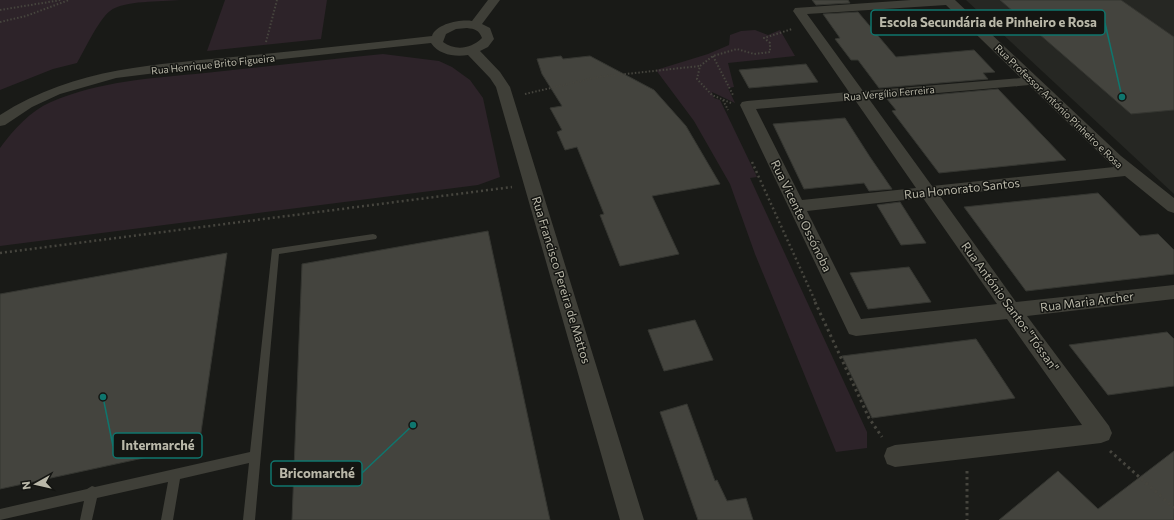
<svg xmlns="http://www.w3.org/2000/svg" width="1174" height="520" font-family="Commissioner,sans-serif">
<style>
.built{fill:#262723}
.green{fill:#2d2329}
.building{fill:#44443e;stroke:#353631}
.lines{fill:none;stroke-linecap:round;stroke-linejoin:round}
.path-far2{stroke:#46453e;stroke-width:2;stroke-dasharray:1.5 2;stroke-linecap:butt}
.path-far1{stroke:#46453e;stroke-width:2.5;stroke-dasharray:2 3;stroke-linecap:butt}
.path{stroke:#46453e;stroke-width:3;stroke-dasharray:2.5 3.5;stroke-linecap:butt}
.lane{fill:#3f3f38;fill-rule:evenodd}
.street{fill:#3f3f38;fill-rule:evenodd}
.labels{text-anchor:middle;stroke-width:3;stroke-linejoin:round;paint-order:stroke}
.far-street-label{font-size:10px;fill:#bab8a9;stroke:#141512}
.street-label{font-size:12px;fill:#bab8a9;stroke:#141512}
.leader{fill:none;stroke:#0f766e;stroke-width:1.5}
.callout-dot{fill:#0f766e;stroke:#141512;stroke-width:1.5}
.callout{fill:#141512;stroke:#0f766e;stroke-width:1.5}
.callout-label{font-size:13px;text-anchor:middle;font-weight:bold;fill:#bab8a9}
</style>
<rect width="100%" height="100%" fill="#191a17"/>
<path class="built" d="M 966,0 L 1174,0 L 1174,194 Z"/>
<path class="green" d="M 0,0 L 180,0 C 161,2 124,0 110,11 C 99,19 84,51 77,63 L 53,69 L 0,90 Z
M 225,0 L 327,0 L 321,39 L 207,51 Z
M 755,30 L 768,35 L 780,30 L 795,56 L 728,63 L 734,87 L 728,88 L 735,103 L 712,92 L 714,98 L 720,100 L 757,177 L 750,178 L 867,432 L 867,448 L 836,452 L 755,254 L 730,184 L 694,121 L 656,70 L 708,54 L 729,45 L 730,35 L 741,31 Z
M 383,54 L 439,61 L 452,67 L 470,80 L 483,98 L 500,177 L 478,185 L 0,246 L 0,148 C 13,130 30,111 51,102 C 99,81 154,78 205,73 C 264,67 323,60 383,54 Z"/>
<path class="building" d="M 812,0 L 848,0 L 850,3 L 816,5 Z
M 1000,0 L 1121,0 L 1174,37 L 1174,110 L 1131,114 Z
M 858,12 L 896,57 L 974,50 L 995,72 L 983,73 L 988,79 L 879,88 L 858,60 L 851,60 L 835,39 L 840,38 L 823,14 Z
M 561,56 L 563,59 L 590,56 L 654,90 L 686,126 L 720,184 L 652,196 L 679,254 L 620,266 L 600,215 L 604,214 L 577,147 L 565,150 L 557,132 L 562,130 L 550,108 L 562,106 L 542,74 L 537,59 Z
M 806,64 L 818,82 L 749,88 L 739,70 Z
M 998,89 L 1066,160 L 939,173 L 892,111 L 896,110 L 887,99 Z
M 845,118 L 870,157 L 892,189 L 869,191 L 864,183 L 804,189 L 773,124 Z
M 1098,193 L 1140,236 L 1158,234 L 1174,250 L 1174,274 L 1026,291 L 964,207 Z
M 900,202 L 926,243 L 901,245 L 877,205 Z
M 488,231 L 550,520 L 292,520 L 302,264 Z
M 227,253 L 199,446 L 0,489 L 0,294 Z
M 909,267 L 931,302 L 868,309 L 850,273 Z
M 695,320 L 713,360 L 664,371 L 648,330 Z
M 1167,332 L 1174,339 L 1174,386 L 1108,395 L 1069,345 Z
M 976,339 L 1015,398 L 872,418 L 842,356 Z
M 687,404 L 715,481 L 717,480 L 727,501 L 746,498 L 753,520 L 698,520 L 660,412 Z
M 1174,451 L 1174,520 L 999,520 L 1058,471 L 1098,509 Z"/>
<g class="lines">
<path class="path-far2" d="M 0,10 L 61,0
M 0,22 L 26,16 L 69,0
M 266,42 L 277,0
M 713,56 L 733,95
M 525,94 L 598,77 L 700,66
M 723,100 L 728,110
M 731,103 L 712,95 L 697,79 L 700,66 L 713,56 L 737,49 L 754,54 L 770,52 L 770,43 L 764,38 L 792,29"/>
<path class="path-far1" d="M 752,162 L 816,303
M 0,253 L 512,187"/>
<path class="path" d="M 815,302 L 869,418 L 882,437
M 1110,451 L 1174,508
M 967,471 L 967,520"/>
<path class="lane" d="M 373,234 L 376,235 L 377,237 L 376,239 L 279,254 L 255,520 L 243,520 L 249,463 L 180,479 L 173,520 L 161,520 L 168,482 L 97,498 L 92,520 L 80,520 L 84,501 L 0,520 L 0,509 L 87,489 L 92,486 L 95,487 L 250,452 L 272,249 Z"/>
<path class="street" d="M 488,0 L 500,0 L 482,24 L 490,28 L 494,39 L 488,47 L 480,51 L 500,72 L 510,87 L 644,520 L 620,520 L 496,87 L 490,78 L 468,55 C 455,57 439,55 431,43 L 180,70 L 116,78 L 60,94 L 32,107 L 5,125 L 0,126 L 0,115 C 77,66 156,65 244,56 C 307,50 369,43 432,36 C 436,24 460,19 472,21 ZM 467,28 C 475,29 479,30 482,38 C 471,49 455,51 443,42 L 446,34 L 456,29 Z
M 911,0 L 955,0 L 1121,156 L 1174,198 L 1174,213 L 1168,211 L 1125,176 L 940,196 L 1016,302 L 1174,285 L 1174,299 L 1027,316 L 1109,426 L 1112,433 L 1109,440 L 1101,443 L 895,467 L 887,464 L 884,456 L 887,448 L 895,445 L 1082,425 L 1007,319 L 856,336 L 849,334 L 740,105 L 742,102 L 747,101 L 849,92 L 793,11 L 795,8 ZM 946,5 L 1021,78 L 863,91 L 807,14 ZM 1029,85 L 1114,167 L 932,186 L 869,99 ZM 855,100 L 916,188 L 802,200 L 756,109 ZM 923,198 L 997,304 L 861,319 L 807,211 Z"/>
</g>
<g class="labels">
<g class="far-street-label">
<text transform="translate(213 64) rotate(-6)" y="4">Rua Henrique Brito Figueira</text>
<text transform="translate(889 93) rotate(-5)" y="4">Rua Vergílio Ferreira</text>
<text transform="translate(1059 106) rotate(44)" y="4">Rua Professor António Pinheiro e Rosa</text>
</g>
<g class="street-label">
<text transform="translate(962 189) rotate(-6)" y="4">Rua Honorato Santos</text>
<text transform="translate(801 216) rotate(64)" y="4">Rua Vicente Ossónoba</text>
<text transform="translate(561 280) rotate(73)" y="4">Rua Francisco Pereira de Mattos</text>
<text transform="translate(1087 302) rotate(-7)" y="4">Rua Maria Archer</text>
<text transform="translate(1010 307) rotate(54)" y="4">Rua António Santos "Tóssan"</text>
</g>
</g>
<path class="leader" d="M1122 97L1105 23M103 397L113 446M413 425L362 473"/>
<g class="callout-dot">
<circle cx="1122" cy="97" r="4"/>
<circle cx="103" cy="397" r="4"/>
<circle cx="413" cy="425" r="4"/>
</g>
<g class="callout">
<rect x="871" y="10" width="234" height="25" rx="4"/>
<rect x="113" y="433" width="89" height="25" rx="4"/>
<rect x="271" y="461" width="91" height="25" rx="4"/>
</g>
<g class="callout-label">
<text x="988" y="27">Escola Secundária de Pinheiro e Rosa</text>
<text x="158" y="450">Intermarché</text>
<text x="317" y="478">Bricomarché</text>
</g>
<g transform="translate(36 484) rotate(262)" stroke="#141512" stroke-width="3" paint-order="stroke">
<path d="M0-3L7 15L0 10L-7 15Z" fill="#bab8a9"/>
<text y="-6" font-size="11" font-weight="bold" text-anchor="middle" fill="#bab8a9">N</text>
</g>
</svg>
